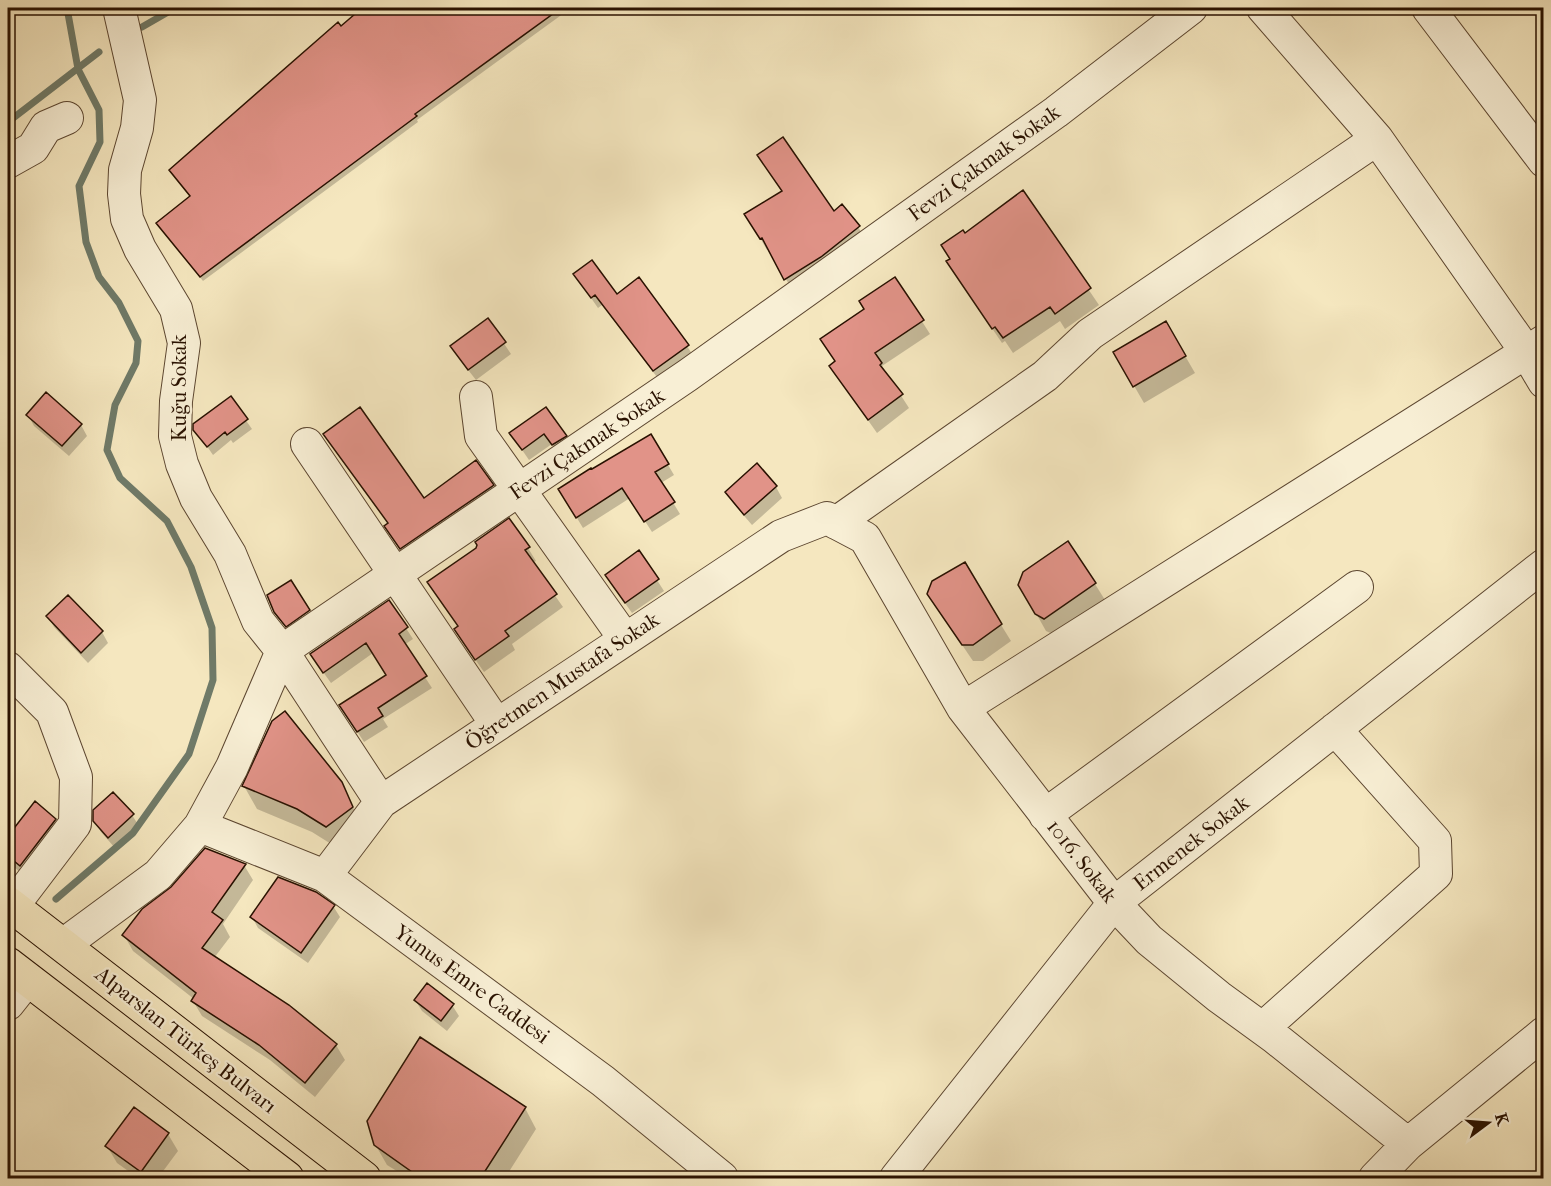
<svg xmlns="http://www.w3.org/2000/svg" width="1551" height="1186" font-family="'IM FELL French Canon',serif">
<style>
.shadow{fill:#0003}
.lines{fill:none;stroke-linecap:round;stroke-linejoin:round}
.stream{stroke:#6f7a68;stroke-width:7}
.building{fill:#e19388;stroke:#291100;stroke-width:1.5}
.minor-casing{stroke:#5c4630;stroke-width:34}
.highway-casing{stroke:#291100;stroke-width:35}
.minor{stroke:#f8efd5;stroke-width:32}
.highway{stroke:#f5e7bf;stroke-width:33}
.labels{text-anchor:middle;stroke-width:4.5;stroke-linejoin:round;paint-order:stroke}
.street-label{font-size:21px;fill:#291100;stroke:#f8efd5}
</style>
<rect width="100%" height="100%" fill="#f5e7bf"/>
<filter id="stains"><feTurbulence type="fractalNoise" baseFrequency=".00333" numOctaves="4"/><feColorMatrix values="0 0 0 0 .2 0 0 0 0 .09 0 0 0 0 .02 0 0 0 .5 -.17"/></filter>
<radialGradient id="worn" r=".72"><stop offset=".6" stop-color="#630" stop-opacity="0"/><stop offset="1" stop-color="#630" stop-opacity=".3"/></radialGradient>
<path class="shadow" d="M 365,8 L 571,8 L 417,120 L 418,122 L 203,281 L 161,228 L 341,28 Z
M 1023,193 L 1099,305 L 1065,329 L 1060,321 L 1013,353 L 1005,341 L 1002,343 L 957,277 L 951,260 Z
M 834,213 L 858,227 L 865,238 L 792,290 L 769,248 L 767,250 L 746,214 Z
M 575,275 L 617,296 L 687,346 L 694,357 L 660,381 L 602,305 L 598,308 Z
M 895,279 L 930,334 L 882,366 L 909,408 L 877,433 L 839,379 L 831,366 L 836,363 L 822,340 L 866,309 Z
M 488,320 L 511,354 L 476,380 L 458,357 Z
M 1166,323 L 1195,373 L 1144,403 L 1115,353 Z
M 230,398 L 252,429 L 233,443 L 231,440 L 213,455 L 195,429 Z
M 546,409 L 572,447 L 560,456 L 552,444 L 529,460 L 518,444 Z
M 28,415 L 81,425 L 87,436 L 69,456 L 34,426 Z
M 325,435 L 424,501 L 476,462 L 500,499 L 408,561 L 393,539 L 389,524 Z
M 651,436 L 674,475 L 661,483 L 680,514 L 652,532 L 630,498 L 583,528 L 566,500 L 591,471 Z
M 757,465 L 776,487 L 782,498 L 752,525 L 733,503 L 726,492 Z
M 479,545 L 528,548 L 536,561 L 532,563 L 563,607 L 512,644 L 515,650 L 484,672 L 463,642 L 459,627 Z
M 639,552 L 664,591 L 632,613 L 613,586 Z
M 964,565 L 1011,641 L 983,661 L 973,661 L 939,611 Z
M 1095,584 L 1105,600 L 1055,635 L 1046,631 L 1020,585 Z
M 68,597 L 102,632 L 108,643 L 88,663 L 54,627 L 48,616 Z
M 389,602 L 413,639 L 404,645 L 432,688 L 383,719 L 388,727 L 364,742 L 347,716 L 388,676 L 373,653 L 331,683 L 318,665 Z
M 309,612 L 315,622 L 293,637 L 286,628 Z
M 340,783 L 365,830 L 339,849 L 312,832 L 257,809 L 244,786 Z
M 36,803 L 55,820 L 65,837 L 30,882 L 8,861 L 8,838 Z
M 132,815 L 139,826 L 115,848 L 101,832 L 95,821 Z
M 244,865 L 253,880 L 223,924 L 230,937 L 214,958 L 336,1045 L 345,1060 L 315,1097 L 270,1060 L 202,1016 L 193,1001 L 194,999 L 133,951 L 124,935 Z
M 333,906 L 340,917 L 308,963 L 258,928 L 252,917 Z
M 415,1000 L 452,1005 L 459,1016 L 447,1031 L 422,1011 Z
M 525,1108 L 536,1129 L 505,1178 L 408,1178 L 387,1165 L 375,1144 Z
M 134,1110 L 168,1134 L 178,1151 L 158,1178 L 138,1178 L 117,1163 L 107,1146 Z"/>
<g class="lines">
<path class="stream" d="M 142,27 L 175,8
M 8,122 L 99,52
M 56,899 L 133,833 L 189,754 L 213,680 L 212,628 L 191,567 L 167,521 L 120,478 L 107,450 L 115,405 L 136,363 L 138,341 L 119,303 L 99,277 L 86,242 L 79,186 L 100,142 L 99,110 L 78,69 L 67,8"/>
</g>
<path class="building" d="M 362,8 L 561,8 L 415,114 L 417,116 L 200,277 L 156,223 L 190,196 L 169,170 L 338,22 L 341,26 Z
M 783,137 L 834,211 L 842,204 L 860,226 L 821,257 L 784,280 L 762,238 L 760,239 L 744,214 L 782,191 L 757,155 Z
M 1023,190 L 1091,288 L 1055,314 L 1050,307 L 1003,338 L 995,327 L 992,329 L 946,261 L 950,259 L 941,245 L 963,230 L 965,233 Z
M 592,260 L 617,294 L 639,277 L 689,345 L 653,371 L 595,295 L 591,298 L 573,274 Z
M 895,277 L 924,320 L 875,353 L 882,363 L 880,365 L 903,394 L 868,420 L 829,366 L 835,361 L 820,339 L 864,309 L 859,301 Z
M 488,318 L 506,342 L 468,370 L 450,346 Z
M 1166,321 L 1186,356 L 1133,387 L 1113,352 Z
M 46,392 L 82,424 L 62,446 L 26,415 Z
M 231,396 L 248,419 L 227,435 L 225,432 L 207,447 L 193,430 L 193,424 Z
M 360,407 L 424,498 L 476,460 L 494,485 L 400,549 L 384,526 L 388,523 L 323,434 Z
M 546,407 L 567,436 L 552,445 L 544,434 L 522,450 L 509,433 Z
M 651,434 L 669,464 L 655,472 L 675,502 L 644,522 L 622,488 L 576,518 L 558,489 L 591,468 L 592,469 Z
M 757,463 L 777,486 L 744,515 L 725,492 Z
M 509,518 L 530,547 L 525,550 L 557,594 L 505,631 L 509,636 L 475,660 L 454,629 L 458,626 L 427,582 L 476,548 L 477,545 L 475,542 Z
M 1068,541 L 1096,583 L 1044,619 L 1035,614 L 1018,585 L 1023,572 Z
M 639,550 L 659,579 L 625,603 L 605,575 Z
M 965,562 L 1002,624 L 973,645 L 962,645 L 927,594 L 932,581 Z
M 291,580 L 310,610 L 286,627 L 274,612 L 267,595 Z
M 68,595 L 103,631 L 81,653 L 46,616 Z
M 389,600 L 408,627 L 399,634 L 427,676 L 378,708 L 383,716 L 357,732 L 339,705 L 386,675 L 366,643 L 323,673 L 310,654 Z
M 285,711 L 342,782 L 353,807 L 326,827 L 297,809 L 242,786 L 272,721 Z
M 113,792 L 134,814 L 108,838 L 93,821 L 93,810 Z
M 35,801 L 56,819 L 20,866 L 8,856 L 8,836 Z
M 205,848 L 246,864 L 212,912 L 223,920 L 202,948 L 289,1005 L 337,1044 L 305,1083 L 259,1045 L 191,1001 L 196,993 L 122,935 L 142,909 L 171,887 Z
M 278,877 L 316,892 L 335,905 L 301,953 L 250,917 Z
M 427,983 L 454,1004 L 441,1021 L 414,1000 Z
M 420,1037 L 526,1107 L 480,1179 L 422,1179 L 374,1145 L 367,1121 Z
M 134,1107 L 169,1133 L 141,1172 L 105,1146 Z"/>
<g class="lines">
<defs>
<path id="minor" d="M 119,8 L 140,100 L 137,128 L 125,170 L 124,194 L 127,219 L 140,249 L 176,309 L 184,343 L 176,401 L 175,436 L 182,464 L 196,498 L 230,554 L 258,621 L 282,651 L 381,802
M 1263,8 L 1377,139 L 1527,353 L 1544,382
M 1428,8 L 1544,161
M 8,162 L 33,148 L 46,127 L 67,118
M 476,397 L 481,436 L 625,639
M 307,444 L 497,725
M 836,523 L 1045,376 L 1090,334 L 1377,139
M 8,668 L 52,712 L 76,777 L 75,824 L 12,907
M 963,708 L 1544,341
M 1045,815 L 1357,587
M 200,826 L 325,876 L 603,1081 L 722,1178
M 325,876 L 381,802 L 781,536 L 827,518 L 865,538 L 963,708 L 1114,903 L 1149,940 L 1219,997 L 1274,1037 L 1408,1144
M 63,945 L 158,875 L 200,826 L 232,767 L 282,651 L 688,375 L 1056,112 L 1191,8
M 8,1004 L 27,980
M 1263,1028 L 1436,874 L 1435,841 L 1335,729
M 896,1178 L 1114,903 L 1544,565
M 1375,1178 L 1408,1144 L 1544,1033"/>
<path id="highway" d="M 8,903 L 364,1178
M 8,964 L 287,1178"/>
</defs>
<use href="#minor" class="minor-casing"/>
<use href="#highway" class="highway-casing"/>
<use href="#minor" class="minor"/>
<use href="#highway" class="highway"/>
</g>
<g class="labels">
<g class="street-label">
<text transform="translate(984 163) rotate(-36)" y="7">Fevzi Çakmak Sokak</text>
<text transform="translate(179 388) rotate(-90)" y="7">Kuğu Sokak</text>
<text transform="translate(587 444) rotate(-34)" y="7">Fevzi Çakmak Sokak</text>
<text transform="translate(562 681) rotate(-34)" y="7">Öğretmen Mustafa Sokak</text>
<text transform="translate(1191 843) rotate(-38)" y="7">Ermenek Sokak</text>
<text transform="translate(1082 861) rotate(52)" y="7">1016. Sokak</text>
<text transform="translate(472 984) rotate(36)" y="7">Yunus Emre Caddesi</text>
<text transform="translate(186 1040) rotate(38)" y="7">Alparslan Türkeş Bulvarı</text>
</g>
</g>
<rect width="1551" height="1186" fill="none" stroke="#f5e7bf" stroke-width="30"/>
<rect x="9" y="9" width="1533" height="1168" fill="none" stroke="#291100" stroke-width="3"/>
<rect x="15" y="15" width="1521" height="1156" fill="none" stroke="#291100" stroke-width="1.5"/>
<g transform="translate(1488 1123) rotate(74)" stroke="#f8efd5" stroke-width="4.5" paint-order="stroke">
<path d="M0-4.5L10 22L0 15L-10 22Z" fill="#291100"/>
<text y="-9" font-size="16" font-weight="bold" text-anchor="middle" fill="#291100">K</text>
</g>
<rect width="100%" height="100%" filter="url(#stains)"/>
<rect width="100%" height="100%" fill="url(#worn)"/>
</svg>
